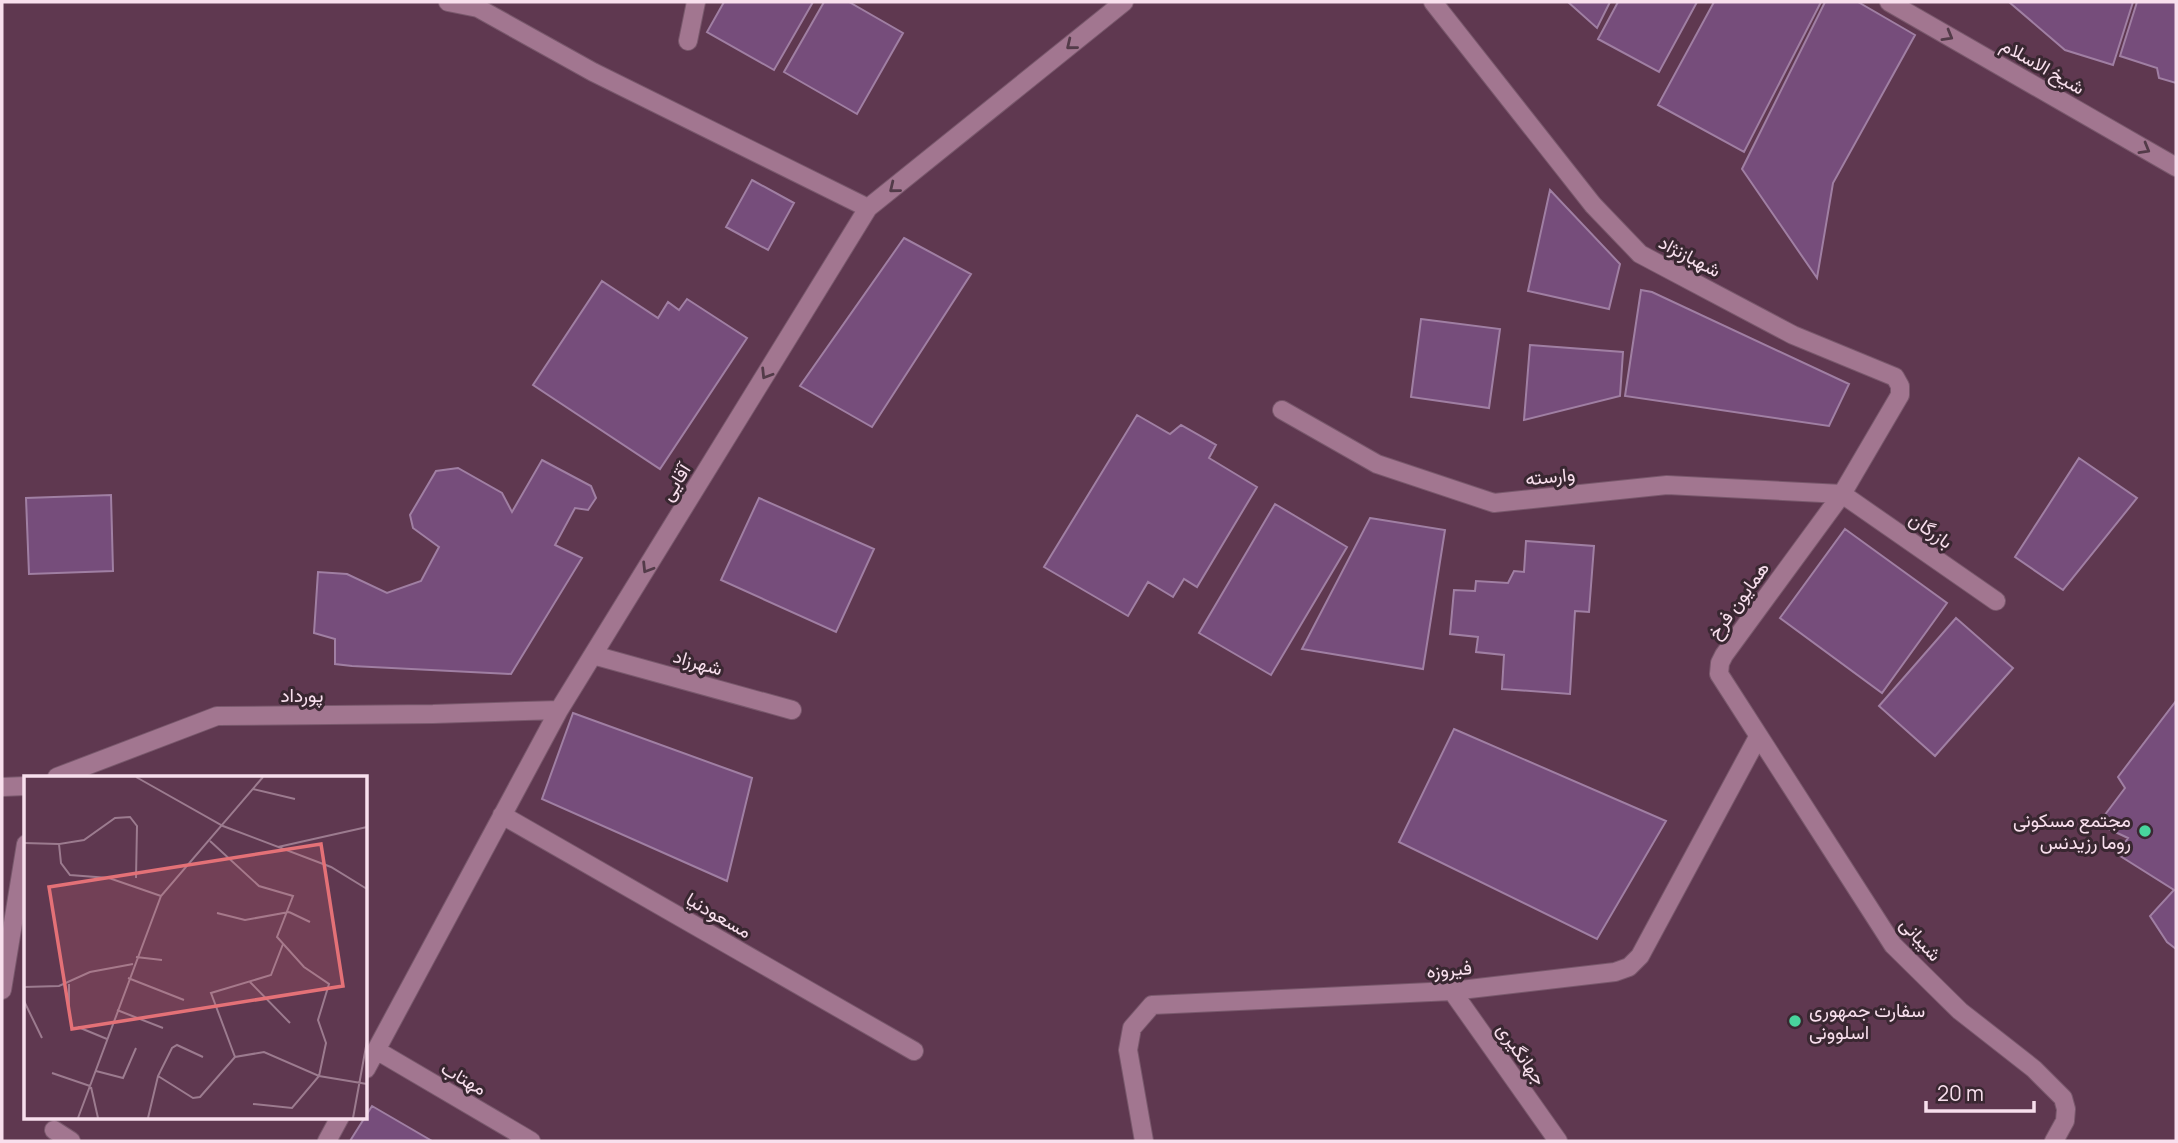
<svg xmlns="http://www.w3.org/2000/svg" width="2178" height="1143" font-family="Manrope,Vazirmatn,sans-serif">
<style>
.building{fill:#764d7b;stroke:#a07fa3;stroke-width:2}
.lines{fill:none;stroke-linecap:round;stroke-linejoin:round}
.minor-casing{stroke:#79586c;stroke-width:20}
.minor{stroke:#a27690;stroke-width:18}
.oneway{stroke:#533b49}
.poi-dot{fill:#48d49d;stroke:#392731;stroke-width:2.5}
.labels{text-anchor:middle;stroke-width:6;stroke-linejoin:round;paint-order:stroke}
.street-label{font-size:19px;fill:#f8dfed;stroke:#392731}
.poi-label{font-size:19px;fill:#f8dfed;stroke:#392731;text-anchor:end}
.inset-road{fill:none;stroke:#9c7b8f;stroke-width:2}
.view{fill:#e47177;fill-opacity:0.15;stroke:#e47177;stroke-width:3.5}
.inset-edge{fill:none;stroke:#f8dfed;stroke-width:3.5}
</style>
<rect width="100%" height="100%" fill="#5f3850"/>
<path class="building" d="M 724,2 L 813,2 L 774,70 L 707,32 Z
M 824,2 L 849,2 L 903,33 L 857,114 L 784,72 Z
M 1568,2 L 1610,2 L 1597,28 Z
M 1618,2 L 1697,2 L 1659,72 L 1598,39 Z
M 1714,2 L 1821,2 L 1744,152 L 1658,105 Z
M 1825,2 L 1858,2 L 1915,35 L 1833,183 L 1817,278 L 1742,169 Z
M 2009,2 L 2133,2 L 2113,65 L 2065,50 Z
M 2137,2 L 2176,2 L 2176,83 L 2159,78 L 2157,68 L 2120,56 Z
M 752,180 L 794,203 L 768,250 L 726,227 Z
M 1550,190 L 1620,264 L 1609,309 L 1528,291 Z
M 904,238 L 971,274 L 872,427 L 800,386 Z
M 602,281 L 658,318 L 668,302 L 679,310 L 687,299 L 747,338 L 660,469 L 533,385 Z
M 1641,290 L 1652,292 L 1849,384 L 1829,426 L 1625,396 Z
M 1421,319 L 1500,329 L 1489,408 L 1411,397 Z
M 1530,345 L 1623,352 L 1620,396 L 1524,420 Z
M 1137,415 L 1170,434 L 1181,425 L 1216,445 L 1209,458 L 1257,487 L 1197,587 L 1184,579 L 1173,597 L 1148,582 L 1128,616 L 1044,567 Z
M 2079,458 L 2137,498 L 2063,590 L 2015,557 Z
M 542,460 L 591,486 L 596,498 L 588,510 L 575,508 L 555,545 L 582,558 L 511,674 L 352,666 L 335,664 L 335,639 L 314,633 L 318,572 L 347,574 L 387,593 L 421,581 L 439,547 L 413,528 L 410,515 L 436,471 L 458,468 L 502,493 L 512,512 Z
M 111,495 L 113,571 L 29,574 L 26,498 Z
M 759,498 L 874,549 L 836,632 L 721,580 Z
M 1275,504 L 1347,547 L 1271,675 L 1199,633 Z
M 1370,518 L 1445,530 L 1423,669 L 1302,649 Z
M 1845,529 L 1947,603 L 1882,693 L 1780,618 Z
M 1526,541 L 1594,546 L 1589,612 L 1575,611 L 1570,694 L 1502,689 L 1504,655 L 1476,652 L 1478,637 L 1450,634 L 1454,590 L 1475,591 L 1476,581 L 1508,583 L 1514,571 L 1524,572 Z
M 1956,618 L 2013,668 L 1935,756 L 1879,706 Z
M 2176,701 L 2176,949 L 2167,942 L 2150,916 L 2174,890 L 2117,854 L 2128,838 L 2098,824 L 2125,788 L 2118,777 Z
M 573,713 L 752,778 L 727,881 L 542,799 Z
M 1454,729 L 1666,821 L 1597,939 L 1399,842 Z
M 372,1106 L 432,1141 L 350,1141 Z"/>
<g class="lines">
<defs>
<path id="minor" d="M 448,2 L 478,8 L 593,72 L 868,208
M 1433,2 L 1593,205 L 1640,254 L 1793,335 L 1895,377 L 1900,386 L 1900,395 L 1842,494 L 1724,655 L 1720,663 L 1719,674 L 1893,945 L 1960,1011 L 2034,1069 L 2063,1098 L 2066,1109 L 2065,1121 L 2054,1141
M 1889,2 L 2176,167
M 688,41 L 696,2
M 1282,410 L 1377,464 L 1494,503 L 1667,485 L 1842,494
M 1842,494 L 1996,601
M 593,655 L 792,710
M 57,777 L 217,716 L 433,714 L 559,710
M 2,787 L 26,786
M 502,815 L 914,1051
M 2,990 L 26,844
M 1452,991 L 1558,1141
M 376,1050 L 531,1141
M 366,1069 L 559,710 L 868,208 L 1124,2
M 54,1130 L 71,1141
M 327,1141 L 340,1117
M 1144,1141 L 1128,1050 L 1132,1028 L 1152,1005 L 1452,991 L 1615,972 L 1629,967 L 1640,956 L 1758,737"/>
</defs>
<use href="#minor" class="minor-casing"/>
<use href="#minor" class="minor"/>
</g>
<defs><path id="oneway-chevron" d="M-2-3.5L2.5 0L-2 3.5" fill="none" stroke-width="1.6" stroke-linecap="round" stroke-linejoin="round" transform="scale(1.75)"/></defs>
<g class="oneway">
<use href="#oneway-chevron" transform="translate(1948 36) rotate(30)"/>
<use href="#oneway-chevron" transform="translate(1071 45) rotate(141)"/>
<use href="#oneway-chevron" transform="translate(2145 149) rotate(30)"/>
<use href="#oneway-chevron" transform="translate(894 188) rotate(141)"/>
<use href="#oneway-chevron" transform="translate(766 374) rotate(122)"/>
<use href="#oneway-chevron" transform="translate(647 568) rotate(122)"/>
</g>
<g class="poi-dot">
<circle cx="2145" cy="831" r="7"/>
<circle cx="1795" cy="1021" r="7"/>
</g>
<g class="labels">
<g class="street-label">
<text transform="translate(2043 66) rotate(30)" y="7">شیخ الاسلام</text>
<text transform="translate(1690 256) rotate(28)" y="7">شهبازنژاد</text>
<text transform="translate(1550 476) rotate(-6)" y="7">وارسته</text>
<text transform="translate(675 482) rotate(-58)" y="7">آقایی</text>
<text transform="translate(1931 530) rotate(35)" y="7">بازرگان</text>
<text transform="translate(1738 600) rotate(-54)" y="7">همایون فرخ</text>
<text transform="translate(698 662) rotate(16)" y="7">شهرزاد</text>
<text x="302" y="702">پورداد</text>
<text transform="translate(719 915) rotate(30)" y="7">مسعودنیا</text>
<text transform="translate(1921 939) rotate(48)" y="7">شیبانی</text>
<text transform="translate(1449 969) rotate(-5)" y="7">فیروزه</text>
<text transform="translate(1522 1054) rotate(55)" y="7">جهانگیری</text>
<text transform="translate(464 1078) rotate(30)" y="7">مهتاب</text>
</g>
<g class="poi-label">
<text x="2131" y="827">مجتمع مسکونی<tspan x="2131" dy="22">روما رزیدنس</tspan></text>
<text x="1809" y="1017" text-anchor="start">سفارت جمهوری<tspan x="1809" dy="22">اسلوونی</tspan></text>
</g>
</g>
<g transform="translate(24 776)">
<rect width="343" height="343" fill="#5f3850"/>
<path class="inset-road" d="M 112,1 L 199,50 L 307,91 L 343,113M 229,13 L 271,23M 186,65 L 235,110 L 269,120 L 253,161 L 280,191 L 305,208 L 294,244 L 302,267 L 295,300 L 268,332 L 229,328M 0,67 L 35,68M 254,71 L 343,51M 112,102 L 113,50 L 106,41 L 91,42 L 60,64 L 35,68 L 37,87 L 46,99 L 85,102 L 137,120M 265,136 L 286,146M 193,137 L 221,144 L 265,136M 112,181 L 138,184M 104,202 L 160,224M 226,206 L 266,247M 0,211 L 35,210 L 66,196 L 109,188M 0,225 L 18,262M 93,234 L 139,252M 45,238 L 45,208M 54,251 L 83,263M 211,281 L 187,217 L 247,199 L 259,168M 72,295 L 99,302 L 112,272M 28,297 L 66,310M 134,300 L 169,322 L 176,321 L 211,281 L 240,276 L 295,300 L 343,308M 67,311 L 74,342M 54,342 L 137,120 L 239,1M 124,342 L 134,300 L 148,272 L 153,269 L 179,281M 329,342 L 343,265"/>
<path class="view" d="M 297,68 L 319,210 L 48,253 L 25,111 Z"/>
<rect width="343" height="343" class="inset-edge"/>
</g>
<rect width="2178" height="1143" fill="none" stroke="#f8dfed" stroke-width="7"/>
<path d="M1926 1101v10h108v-10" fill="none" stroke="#f8dfed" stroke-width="3.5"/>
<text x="1937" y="1101" font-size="21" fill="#f8dfed" stroke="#392731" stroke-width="5" paint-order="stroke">20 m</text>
</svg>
